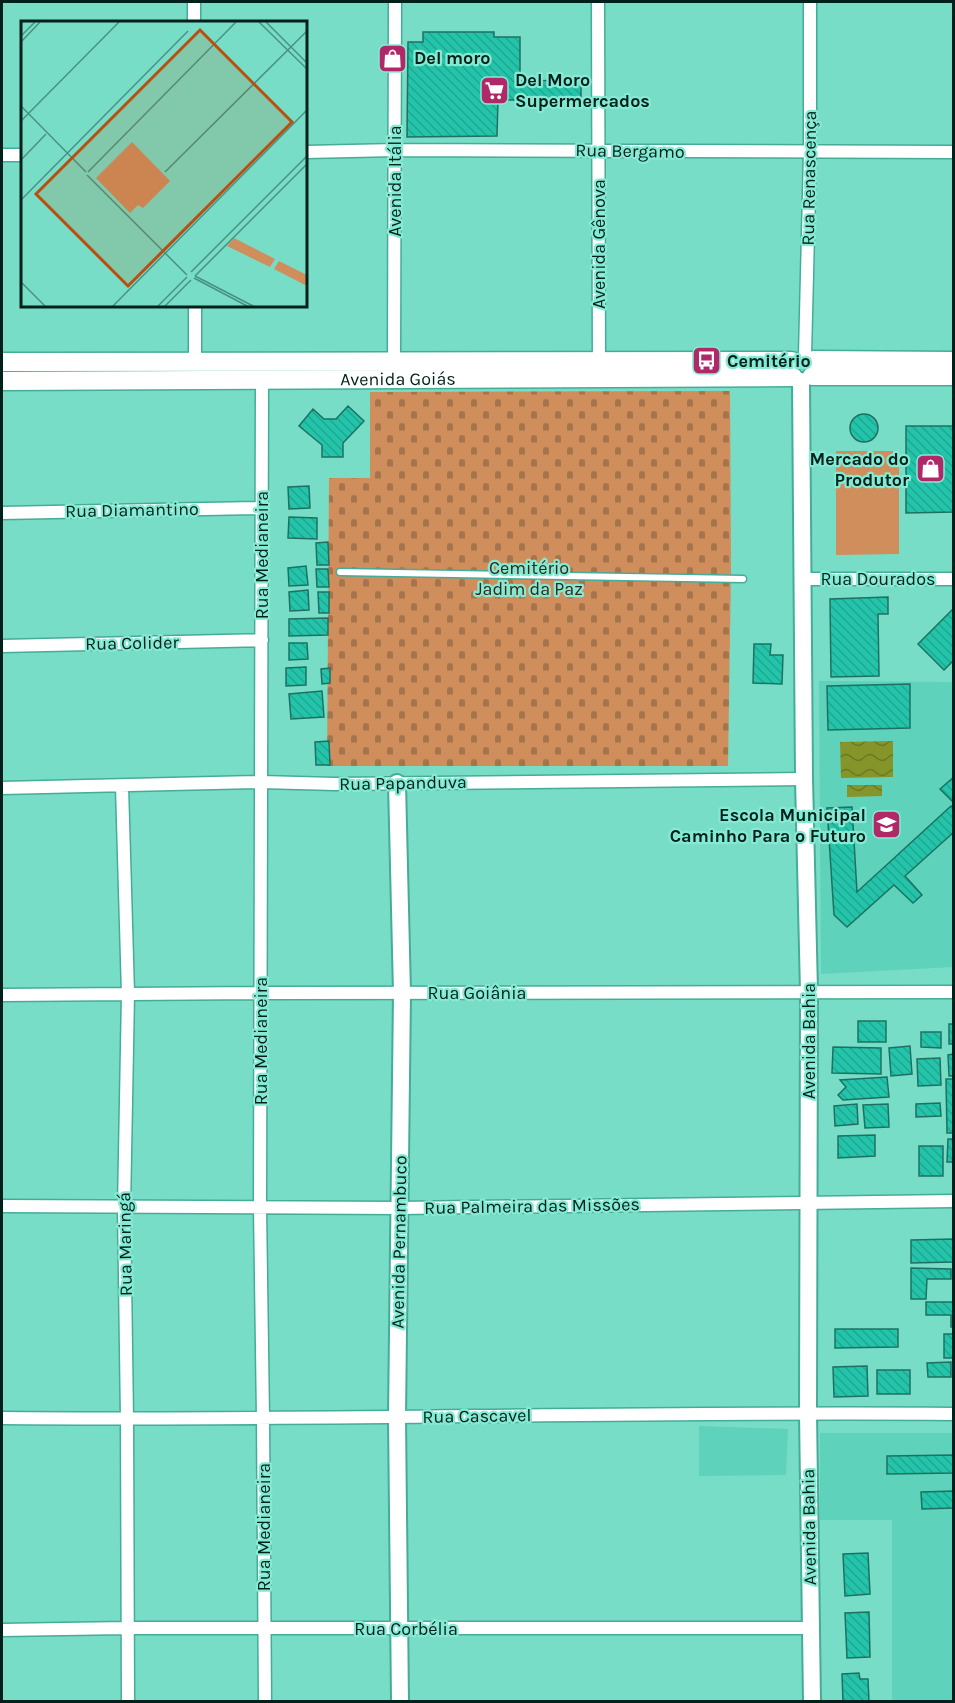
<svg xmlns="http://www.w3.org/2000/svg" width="955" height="1703" font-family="Karla,sans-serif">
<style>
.built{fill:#5ed2ba}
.cemetery{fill:url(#cemetery-stones)}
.park{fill:#cf8e5c}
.water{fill:url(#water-waves)}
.building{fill:url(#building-back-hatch);stroke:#1e7161;stroke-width:1.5}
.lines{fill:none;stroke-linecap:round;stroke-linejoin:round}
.service-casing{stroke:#44ac97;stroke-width:9}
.minor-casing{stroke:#44ac97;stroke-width:15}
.tertiary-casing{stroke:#44ac97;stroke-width:20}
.secondary-casing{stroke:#44ac97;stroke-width:21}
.service{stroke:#fff;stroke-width:6}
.minor{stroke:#fff;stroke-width:12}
.tertiary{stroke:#fff;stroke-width:16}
.secondary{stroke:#fff;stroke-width:18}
.labels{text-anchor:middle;stroke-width:4.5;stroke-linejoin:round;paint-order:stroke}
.poi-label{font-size:18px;font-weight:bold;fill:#00211b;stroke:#85ead4;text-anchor:start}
.street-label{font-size:18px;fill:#00211b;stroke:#85ead4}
.park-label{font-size:18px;fill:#382516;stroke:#85ead4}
.inset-road{fill:none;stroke:#489282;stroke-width:1.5}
.view{fill:#ba4e0f;fill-opacity:0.15;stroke:#ba4e0f;stroke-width:3}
.inset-edge{fill:none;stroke:#00211b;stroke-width:3}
</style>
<defs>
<pattern id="cemetery-stones" width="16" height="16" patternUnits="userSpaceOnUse" patternTransform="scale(1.5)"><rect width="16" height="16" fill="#cf8e5c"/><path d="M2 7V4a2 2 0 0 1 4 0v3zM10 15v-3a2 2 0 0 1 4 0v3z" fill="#a6744b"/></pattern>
<pattern id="water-waves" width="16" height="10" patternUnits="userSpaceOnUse" patternTransform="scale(1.5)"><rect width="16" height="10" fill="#85952a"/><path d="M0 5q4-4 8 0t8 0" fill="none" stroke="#6a7923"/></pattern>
<pattern id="building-back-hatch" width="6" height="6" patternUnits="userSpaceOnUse" patternTransform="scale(1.5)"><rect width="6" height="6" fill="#23c4a9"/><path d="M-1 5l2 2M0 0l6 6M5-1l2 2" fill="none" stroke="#1ea891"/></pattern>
</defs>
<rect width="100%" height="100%" fill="#78ddc7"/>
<path class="built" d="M 819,681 L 953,682 L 953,967 L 821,974 Z
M 699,1426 L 788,1429 L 786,1475 L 699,1476 Z
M 820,1433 L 953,1433 L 953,1701 L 892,1701 L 892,1520 L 820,1520 Z"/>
<path class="cemetery" d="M 730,391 L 731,570 L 728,766 L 327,766 L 329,478 L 370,478 L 370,392 Z"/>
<path class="park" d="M 899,451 L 899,554 L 836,555 L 836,451 Z"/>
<path class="water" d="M 893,741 L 893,777 L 841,778 L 840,742 Z
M 847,785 L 882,785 L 882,796 L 847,797 Z"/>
<path class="building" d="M 423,32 L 494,32 L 494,37 L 520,37 L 520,81 L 581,80 L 581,100 L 498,100 L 497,136 L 407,137 L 408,42 L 423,42 Z
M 348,406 L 364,421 L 343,443 L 343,457 L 322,457 L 322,445 L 299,426 L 313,409 L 324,419 L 336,419 Z
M850 428a14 14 0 1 1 28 0a14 14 0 1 1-28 0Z
M 906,426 L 954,426 L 954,512 L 906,513 Z
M 309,486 L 310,508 L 289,509 L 288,487 Z
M 289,517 L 317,518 L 317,539 L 288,538 Z
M 328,542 L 329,565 L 317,565 L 316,543 Z
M 306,566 L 308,585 L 289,586 L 288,568 Z
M 316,569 L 328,569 L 329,587 L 317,587 Z
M 308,590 L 309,610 L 290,611 L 289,592 Z
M 318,592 L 329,592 L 329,613 L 319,613 Z
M 888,597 L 888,614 L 878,614 L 879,676 L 831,677 L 830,599 Z
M 954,608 L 954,660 L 944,670 L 918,644 Z
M 328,618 L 328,635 L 289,636 L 289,619 Z
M 289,643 L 307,643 L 308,659 L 289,660 Z
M 754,644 L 771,644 L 770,655 L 783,655 L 782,684 L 753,683 Z
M 306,667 L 306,685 L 286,686 L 286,668 Z
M 330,668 L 330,683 L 322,684 L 321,669 Z
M 910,684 L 910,728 L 828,730 L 827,686 Z
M 322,691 L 324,717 L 291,719 L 289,694 Z
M 329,741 L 330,765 L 316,765 L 315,742 Z
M 954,777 L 954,803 L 940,789 Z
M 951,806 L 954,809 L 954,832 L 905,876 L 922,895 L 913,903 L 894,885 L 847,927 L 834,915 L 827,808 L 852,807 L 857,892 Z
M 858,1021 L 886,1021 L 886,1042 L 858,1042 Z
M 949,1024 L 954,1024 L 954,1044 L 949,1044 Z
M 921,1032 L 941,1032 L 941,1048 L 921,1047 Z
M 910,1046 L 912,1074 L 891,1076 L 889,1048 Z
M 833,1047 L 881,1048 L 881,1074 L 832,1073 Z
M 954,1054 L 954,1076 L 949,1076 L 948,1055 Z
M 940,1058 L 941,1085 L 918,1086 L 917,1059 Z
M 887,1077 L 889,1097 L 843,1100 L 838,1095 L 846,1087 L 840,1080 Z
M 946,1079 L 954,1079 L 954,1133 L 947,1133 Z
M 940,1103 L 941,1116 L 916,1117 L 916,1104 Z
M 857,1104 L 858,1124 L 835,1126 L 834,1106 Z
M 888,1104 L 889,1127 L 865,1128 L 863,1105 Z
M 875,1135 L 875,1156 L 838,1158 L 838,1136 Z
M 948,1139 L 954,1139 L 954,1162 L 947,1162 Z
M 919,1146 L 943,1146 L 943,1176 L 919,1176 Z
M 953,1239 L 953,1262 L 911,1263 L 911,1240 Z
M 911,1268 L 951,1269 L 951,1279 L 927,1279 L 926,1299 L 911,1299 Z
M 926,1302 L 954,1302 L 954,1327 L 951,1327 L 951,1315 L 926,1315 Z
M 835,1329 L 898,1329 L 898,1347 L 835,1348 Z
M 944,1334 L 954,1334 L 954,1358 L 944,1358 Z
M 951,1362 L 951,1377 L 928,1377 L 927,1363 Z
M 867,1366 L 868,1396 L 834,1397 L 833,1367 Z
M 877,1370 L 910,1370 L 910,1394 L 877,1394 Z
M 954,1455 L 954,1473 L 887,1474 L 887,1456 Z
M 954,1491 L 954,1508 L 922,1509 L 921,1492 Z
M 868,1553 L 870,1594 L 845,1596 L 843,1554 Z
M 869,1612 L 870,1657 L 847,1658 L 845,1613 Z
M 859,1673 L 860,1679 L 868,1679 L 869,1702 L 843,1702 L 842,1674 Z"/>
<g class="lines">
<defs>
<path id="service" d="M 340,572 L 743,579"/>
<path id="minor" d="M 194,2 L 194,22
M 598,2 L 599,366
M 306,152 L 396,150 L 954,152
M 2,155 L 22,155
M 805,355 L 810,153 L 810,2
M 195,361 L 195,306
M 394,361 L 395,2
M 262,380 L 260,1207 L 263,1418 L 265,1702
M 2,513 L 262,508
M 802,579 L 954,579
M 2,646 L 262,640
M 122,786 L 128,994 L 124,1208 L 127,1419 L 128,1702
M 2,788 L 261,782 L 335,784 L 804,779
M 2,995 L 261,993 L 954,992
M 2,1206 L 400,1208 L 954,1201
M 2,1418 C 319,1421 636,1411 954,1414
M 2,1630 L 126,1628 L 811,1628"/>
<path id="tertiary" d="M 801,381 L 804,779 L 809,992 L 808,1413 L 812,1702
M 397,783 L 402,993 L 397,1417 L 400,1702"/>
<g id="secondary">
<path d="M 813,360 L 954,361"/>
<path d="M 2,362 L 792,361"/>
<path d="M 812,376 L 954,376"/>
<path id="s1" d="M 2,381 L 793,377"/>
</g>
</defs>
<use href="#service" class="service-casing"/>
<use href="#minor" class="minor-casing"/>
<use href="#tertiary" class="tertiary-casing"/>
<use href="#secondary" class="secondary-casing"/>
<use href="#service" class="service"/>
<use href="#minor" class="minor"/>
<use href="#tertiary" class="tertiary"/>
<use href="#secondary" class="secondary"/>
</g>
<defs>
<symbol id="shop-square" viewBox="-11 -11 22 22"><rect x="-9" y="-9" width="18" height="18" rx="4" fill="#b12868" stroke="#85ead4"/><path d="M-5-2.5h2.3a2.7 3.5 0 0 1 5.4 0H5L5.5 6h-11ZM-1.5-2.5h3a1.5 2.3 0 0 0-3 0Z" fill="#fff"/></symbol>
<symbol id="supermarket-square" viewBox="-11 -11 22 22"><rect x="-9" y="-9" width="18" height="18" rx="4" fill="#b12868" stroke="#85ead4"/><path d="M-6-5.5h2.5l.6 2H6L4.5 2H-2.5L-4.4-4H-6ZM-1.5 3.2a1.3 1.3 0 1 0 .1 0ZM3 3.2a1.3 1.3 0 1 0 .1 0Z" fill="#fff"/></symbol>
<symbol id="bus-square" viewBox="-11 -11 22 22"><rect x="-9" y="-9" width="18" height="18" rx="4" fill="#b12868" stroke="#85ead4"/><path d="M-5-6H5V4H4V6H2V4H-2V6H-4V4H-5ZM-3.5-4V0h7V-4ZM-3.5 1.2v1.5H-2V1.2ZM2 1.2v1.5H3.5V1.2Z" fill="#fff"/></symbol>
<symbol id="school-square" viewBox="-11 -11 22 22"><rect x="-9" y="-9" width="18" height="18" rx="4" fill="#b12868" stroke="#85ead4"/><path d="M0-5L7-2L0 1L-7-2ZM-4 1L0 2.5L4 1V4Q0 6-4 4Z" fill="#fff"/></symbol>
</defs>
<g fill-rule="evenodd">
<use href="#shop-square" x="376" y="42" width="33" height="33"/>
<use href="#supermarket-square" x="478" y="74" width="33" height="33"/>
<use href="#bus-square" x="690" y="344" width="33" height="33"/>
<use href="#shop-square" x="914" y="452" width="33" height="33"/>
<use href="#school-square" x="870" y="808" width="33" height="33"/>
</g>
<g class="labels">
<g class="poi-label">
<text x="414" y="64">Del moro</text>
<text x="515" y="86">Del Moro<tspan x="515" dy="21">Supermercados</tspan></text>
<text x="727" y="367">Cemitério</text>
<text x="909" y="465" text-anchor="end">Mercado do<tspan x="909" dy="21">Produtor</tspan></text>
<text x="866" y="821" text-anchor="end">Escola Municipal<tspan x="866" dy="21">Caminho Para o Futuro</tspan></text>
</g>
<g class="street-label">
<text transform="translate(630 151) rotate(1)" y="6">Rua Bergamo</text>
<text transform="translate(809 178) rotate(-89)" y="6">Rua Renascença</text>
<text transform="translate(395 181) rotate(-90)" y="6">Avenida Itália</text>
<text transform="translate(599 244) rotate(-90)" y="6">Avenida Gênova</text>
<text dy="6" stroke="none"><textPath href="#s1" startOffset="396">Avenida Goiás</textPath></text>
<text transform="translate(132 510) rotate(-1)" y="6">Rua Diamantino</text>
<text transform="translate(262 555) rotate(-90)" y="6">Rua Medianeira</text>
<text x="878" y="585">Rua Dourados</text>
<text transform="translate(132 643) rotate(-1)" y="6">Rua Colider</text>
<text transform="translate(403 783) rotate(-1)" y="6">Rua Papanduva</text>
<text x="477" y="999">Rua Goiânia</text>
<text transform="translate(261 1041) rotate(-90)" y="6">Rua Medianeira</text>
<text transform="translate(809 1041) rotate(-90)" y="6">Avenida Bahia</text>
<text transform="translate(532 1206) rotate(-1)" y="6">Rua Palmeira das Missões</text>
<text transform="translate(399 1242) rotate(-89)" y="6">Avenida Pernambuco</text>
<text transform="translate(125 1244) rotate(-91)" y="6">Rua Maringá</text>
<text transform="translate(477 1416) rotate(-1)" y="6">Rua Cascavel</text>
<text transform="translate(264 1527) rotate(-90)" y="6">Rua Medianeira</text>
<text transform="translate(809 1527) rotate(-91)" y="6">Avenida Bahia</text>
<text x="406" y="1635">Rua Corbélia</text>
</g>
<g class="park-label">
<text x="529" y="574">Cemitério<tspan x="529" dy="21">Jadim da Paz</tspan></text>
</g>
</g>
<g transform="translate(21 21)">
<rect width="286" height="286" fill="#78ddc7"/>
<path d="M 258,240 L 286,254 L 286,265 L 253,248 Z" fill="#cf8e5c"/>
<path d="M 111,121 L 149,160 L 122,187 L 117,184 L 109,192 L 75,157 Z" fill="#cf8e5c"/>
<path d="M 213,217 L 254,238 L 249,246 L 206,225 Z" fill="#cf8e5c"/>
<path class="inset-road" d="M 238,1 L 287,49M 245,1 L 287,43M 0,15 L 14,1M 0,21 L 19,1M 0,85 L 65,151M 0,100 L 98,1M 0,139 L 25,113M 67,151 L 215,1M 144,151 L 287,9M 66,154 L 166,254M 0,179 L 167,10M 170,251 L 287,134M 174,255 L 234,286M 174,255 L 287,142M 173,257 L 228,286M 0,261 L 25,286M 91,286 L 287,88M 136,286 L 166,256M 143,286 L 170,259"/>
<path class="view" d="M 179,9 L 271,101 L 107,265 L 15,173 Z"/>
<rect width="286" height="286" class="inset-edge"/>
</g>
<rect width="955" height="1703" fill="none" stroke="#00211b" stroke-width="6"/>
</svg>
